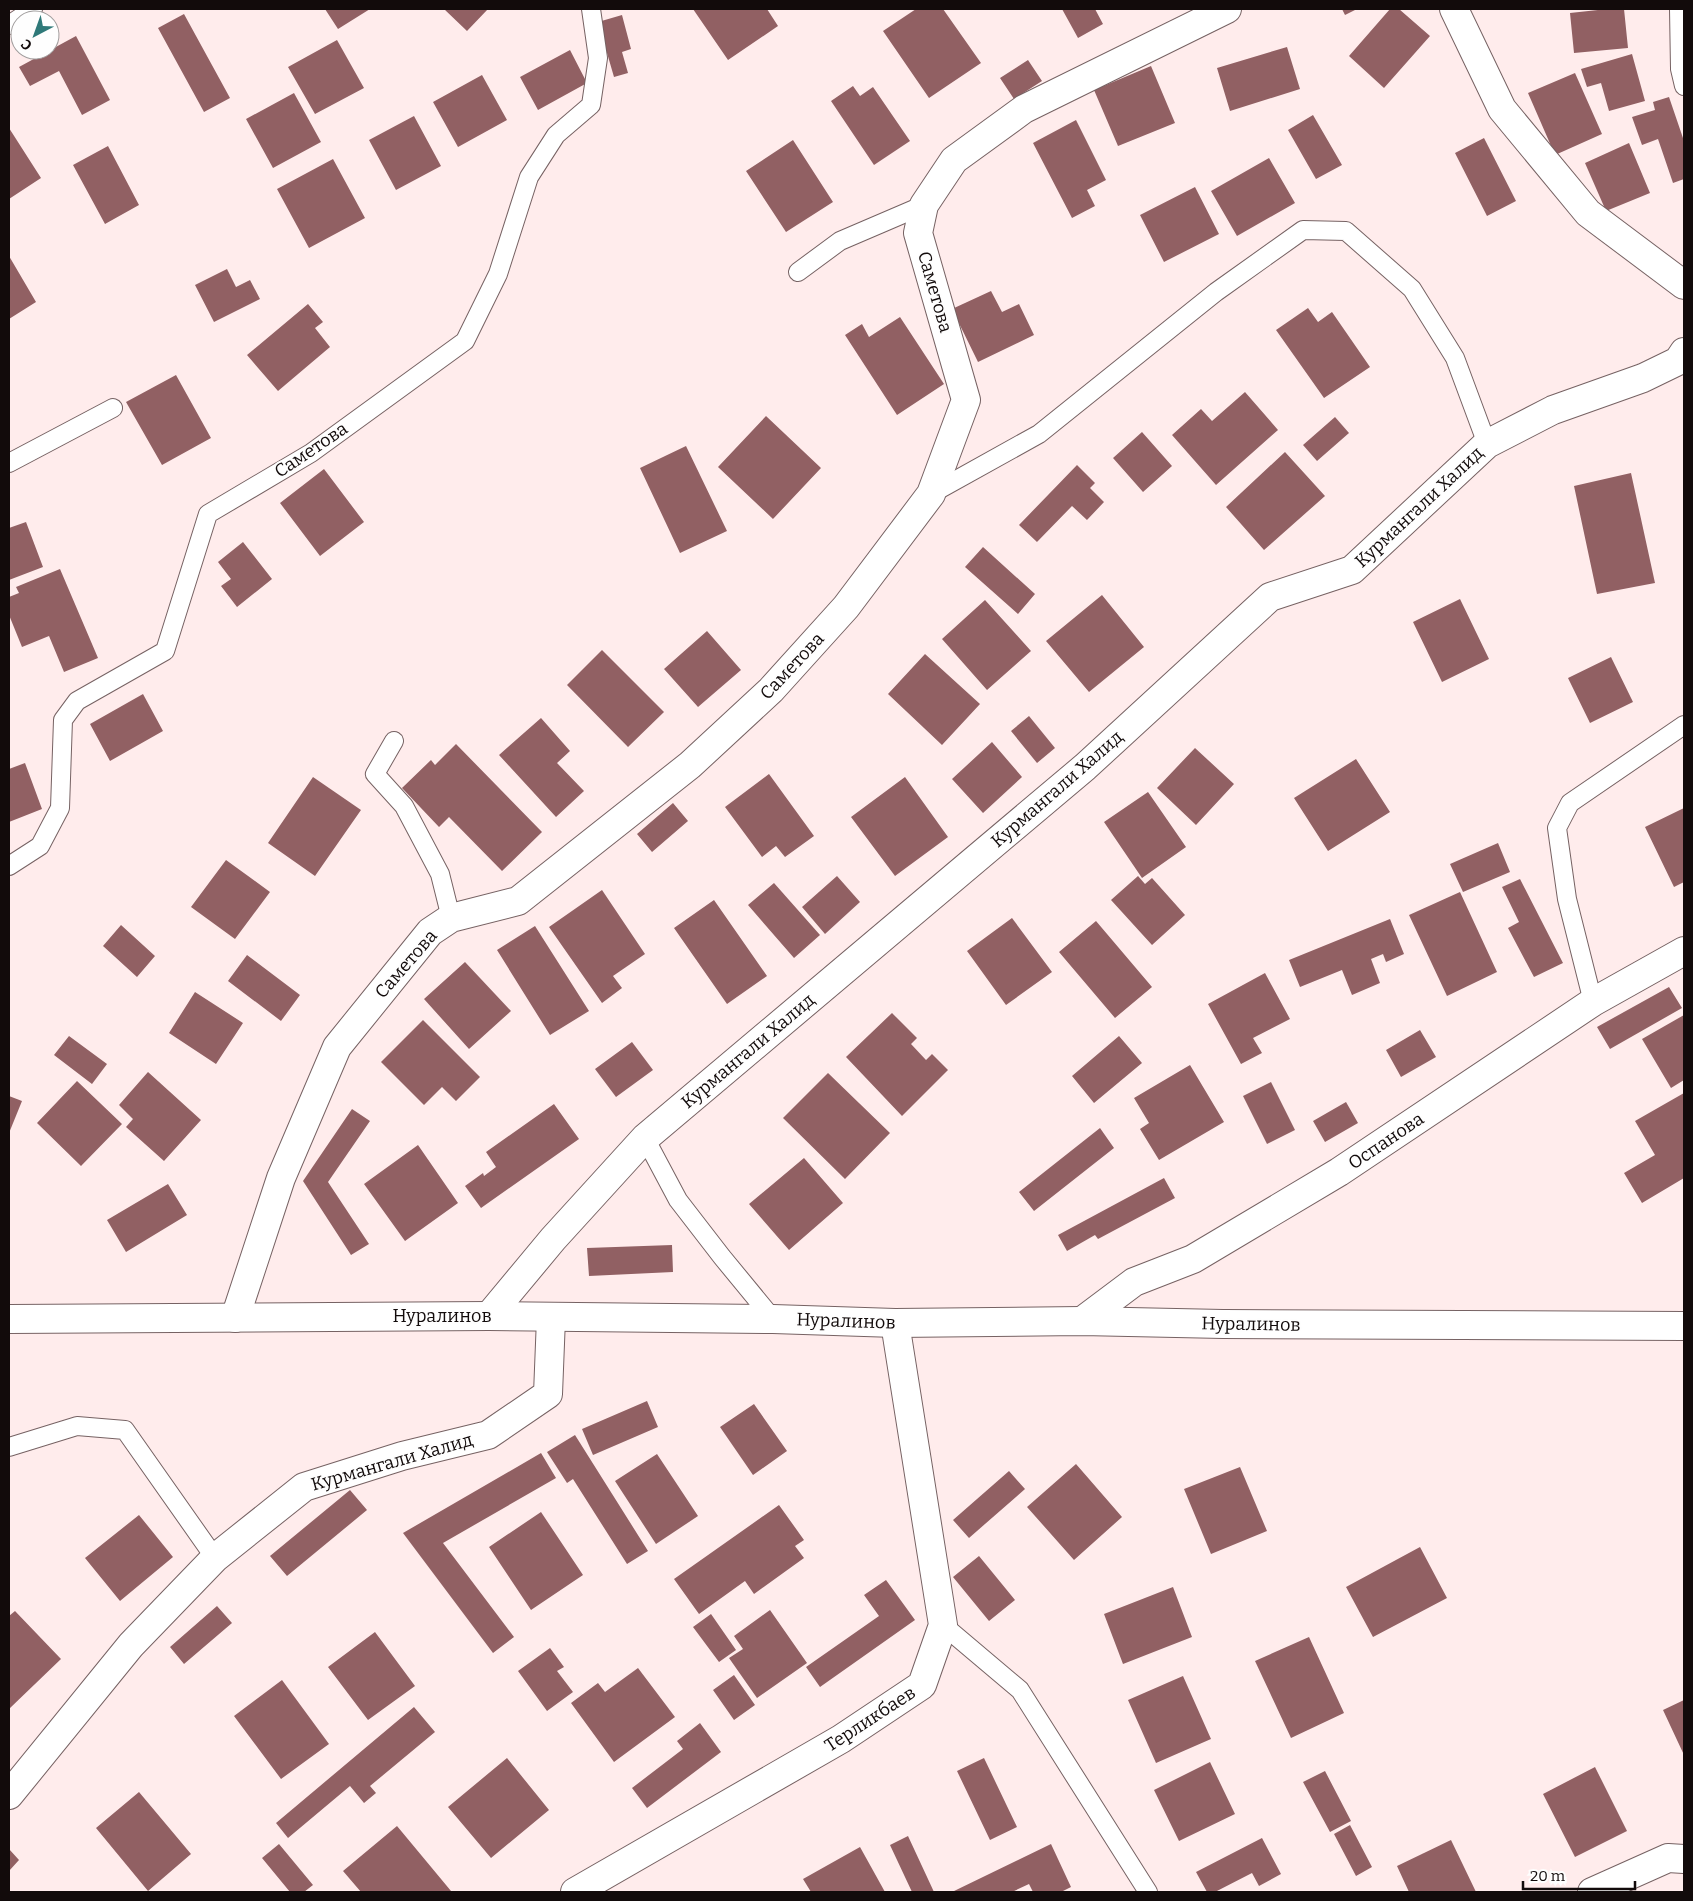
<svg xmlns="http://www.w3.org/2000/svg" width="1693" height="1901" font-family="Bitter,serif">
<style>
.building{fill:#916063}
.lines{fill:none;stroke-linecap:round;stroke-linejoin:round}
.service-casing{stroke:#766263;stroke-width:20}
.minor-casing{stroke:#766263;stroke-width:30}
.tertiary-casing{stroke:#766263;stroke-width:30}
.secondary-casing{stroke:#766263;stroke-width:30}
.service{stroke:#fff;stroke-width:18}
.minor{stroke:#fff;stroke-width:28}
.tertiary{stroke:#fff;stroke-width:28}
.secondary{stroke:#fff;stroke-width:28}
.labels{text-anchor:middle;stroke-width:4;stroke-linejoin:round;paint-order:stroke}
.street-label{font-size:18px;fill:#120b0b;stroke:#fefefe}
</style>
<rect width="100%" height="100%" fill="#ffecec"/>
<path class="building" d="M 325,9 L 370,9 L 338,29 Z
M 444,9 L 488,9 L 467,31 Z
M 693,9 L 767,9 L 778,26 L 728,60 Z
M 916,9 L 943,9 L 981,63 L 929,98 L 883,31 Z
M 1062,9 L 1095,9 L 1103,24 L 1078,38 Z
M 1342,9 L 1357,9 L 1345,15 Z
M 1390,9 L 1399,9 L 1430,36 L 1384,88 L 1349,56 Z
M 1607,9 L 1624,9 L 1628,48 L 1574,53 L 1570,13 Z
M 184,14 L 230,98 L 204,112 L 158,28 Z
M 622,15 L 631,49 L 622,52 L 628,73 L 614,77 L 598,22 Z
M 76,36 L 110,100 L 82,115 L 59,71 L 30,86 L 19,67 Z
M 337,40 L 364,88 L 315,114 L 288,67 Z
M 1287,47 L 1300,89 L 1230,111 L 1217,68 Z
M 570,50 L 587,83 L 538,110 L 520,77 Z
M 1632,54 L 1645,101 L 1609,111 L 1601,83 L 1587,87 L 1581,69 Z
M 1028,60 L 1042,81 L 1014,99 L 1000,78 Z
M 1151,66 L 1175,123 L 1118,146 L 1094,90 Z
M 1575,73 L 1602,134 L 1555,155 L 1528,93 Z
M 482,75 L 507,120 L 458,147 L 433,102 Z
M 853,86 L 860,96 L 873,87 L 910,141 L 874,165 L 831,101 Z
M 294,93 L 321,142 L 273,168 L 246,119 Z
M 1669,97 L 1684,141 L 1684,179 L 1673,183 L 1658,139 L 1642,145 L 1632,117 L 1655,110 L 1653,102 Z
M 1313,115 L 1342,165 L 1316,179 L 1288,130 Z
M 414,116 L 441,166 L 396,190 L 369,140 Z
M 1076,120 L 1106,180 L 1087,190 L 1095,206 L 1072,218 L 1033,143 Z
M 9,128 L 41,178 L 9,199 Z
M 1484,138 L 1516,201 L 1487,216 L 1455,153 Z
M 793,140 L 833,202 L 786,232 L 746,171 Z
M 1629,143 L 1650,193 L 1606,211 L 1585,163 Z
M 108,146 L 139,205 L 105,224 L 73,165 Z
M 1269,158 L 1295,203 L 1237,236 L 1211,191 Z
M 333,159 L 365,218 L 309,248 L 277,189 Z
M 1195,187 L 1219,234 L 1164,262 L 1140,215 Z
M 9,256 L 36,302 L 9,319 Z
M 227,269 L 236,287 L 250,280 L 260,299 L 214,322 L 195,285 Z
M 991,291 L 1002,312 L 1019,304 L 1034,335 L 978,362 L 952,309 Z
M 308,304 L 323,322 L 315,328 L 330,347 L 278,391 L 247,355 Z
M 1308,308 L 1318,322 L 1332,312 L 1370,367 L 1324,398 L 1276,330 Z
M 900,317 L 944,384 L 897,415 L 845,335 L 862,324 L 869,337 Z
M 176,375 L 211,438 L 162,465 L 126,402 Z
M 1245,392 L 1278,430 L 1216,485 L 1172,435 L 1201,409 L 1212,421 Z
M 766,416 L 821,468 L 773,519 L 718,467 Z
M 1335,417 L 1349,433 L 1317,461 L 1303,445 Z
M 1142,432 L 1172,466 L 1143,492 L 1113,458 Z
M 686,446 L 727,531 L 680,553 L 640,468 Z
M 1285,452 L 1325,496 L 1264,550 L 1226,507 Z
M 1077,465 L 1095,483 L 1090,488 L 1104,502 L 1087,520 L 1072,506 L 1037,542 L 1019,525 Z
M 324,469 L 364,522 L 320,556 L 280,503 Z
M 1631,473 L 1655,583 L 1597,594 L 1574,486 Z
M 26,522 L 43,567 L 9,580 L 9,528 Z
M 243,542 L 272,579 L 237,607 L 221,586 L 231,579 L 218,562 Z
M 983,547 L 1035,594 L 1018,614 L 965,567 Z
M 60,569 L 98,658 L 64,672 L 49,636 L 22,647 L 9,615 L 9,597 L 19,593 L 16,587 Z
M 1102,595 L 1144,647 L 1089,692 L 1046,641 Z
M 1460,599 L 1489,659 L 1442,682 L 1413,622 Z
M 985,600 L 1031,651 L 987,690 L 942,639 Z
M 707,631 L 741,670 L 698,707 L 664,669 Z
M 602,650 L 664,712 L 628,747 L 567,685 Z
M 925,654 L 980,704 L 942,745 L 888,694 Z
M 1611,657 L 1633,702 L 1590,723 L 1568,678 Z
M 143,694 L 163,731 L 110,761 L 90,724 Z
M 1029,716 L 1055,748 L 1037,763 L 1011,731 Z
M 541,718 L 570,751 L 557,763 L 584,791 L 556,817 L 499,755 Z
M 992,742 L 1022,777 L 983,813 L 952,779 Z
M 456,744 L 542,832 L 502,871 L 449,817 L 439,827 L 402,788 L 431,760 L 435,765 Z
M 1195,748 L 1234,784 L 1196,825 L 1157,788 Z
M 1356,759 L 1390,812 L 1328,851 L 1294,798 Z
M 25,763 L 42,809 L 9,822 L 9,769 Z
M 769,774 L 814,836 L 785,857 L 776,846 L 762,857 L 725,807 Z
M 313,777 L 361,810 L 315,876 L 268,843 Z
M 905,777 L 948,837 L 895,876 L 851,817 Z
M 1148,792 L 1186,847 L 1142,878 L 1104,822 Z
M 673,803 L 688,821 L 652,852 L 637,834 Z
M 1684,808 L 1684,882 L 1674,887 L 1645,827 Z
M 1498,843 L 1510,872 L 1463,892 L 1450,864 Z
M 226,860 L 270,892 L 235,939 L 191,907 Z
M 837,876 L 860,902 L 825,934 L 802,907 Z
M 1138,876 L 1145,884 L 1152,878 L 1185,915 L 1152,945 L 1111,900 Z
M 1520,879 L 1563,963 L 1534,977 L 1508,928 L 1519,922 L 1502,887 Z
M 774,883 L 820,935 L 794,958 L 748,905 Z
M 602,890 L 645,954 L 613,976 L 622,988 L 602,1003 L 549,927 Z
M 1460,892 L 1497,972 L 1447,996 L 1409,915 Z
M 714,900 L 767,976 L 727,1004 L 674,928 Z
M 1012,918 L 1052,972 L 1006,1005 L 967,951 Z
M 1390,919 L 1404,954 L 1386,962 L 1383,954 L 1371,959 L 1380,983 L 1352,995 L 1342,970 L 1300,987 L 1289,960 Z
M 1096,921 L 1152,987 L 1115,1018 L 1059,952 Z
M 121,925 L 155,956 L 137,977 L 103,946 Z
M 535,926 L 589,1011 L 550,1035 L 497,950 Z
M 247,955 L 300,995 L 281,1021 L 228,981 Z
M 465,962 L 511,1011 L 469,1049 L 424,999 Z
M 1265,973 L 1290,1019 L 1253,1038 L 1262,1053 L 1241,1064 L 1208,1004 Z
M 1669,987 L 1682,1008 L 1610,1049 L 1597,1027 Z
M 195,992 L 243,1023 L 216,1064 L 169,1033 Z
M 892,1013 L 917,1038 L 911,1044 L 926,1060 L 932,1054 L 948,1070 L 902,1116 L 846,1057 Z
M 1684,1015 L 1684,1080 L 1671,1088 L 1642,1039 Z
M 423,1020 L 480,1077 L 456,1101 L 442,1087 L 424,1105 L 381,1062 Z
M 1420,1030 L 1436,1057 L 1401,1077 L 1386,1050 Z
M 69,1036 L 107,1064 L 92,1084 L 54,1055 Z
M 1119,1036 L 1142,1063 L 1094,1103 L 1072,1076 Z
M 632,1042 L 653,1070 L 616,1097 L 595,1069 Z
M 1190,1065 L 1224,1122 L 1159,1160 L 1140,1129 L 1149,1123 L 1134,1098 Z
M 148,1072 L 201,1120 L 164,1161 L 126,1127 L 133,1119 L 119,1105 Z
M 828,1073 L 890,1133 L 845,1179 L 783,1118 Z
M 77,1081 L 122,1124 L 81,1166 L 37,1123 Z
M 1271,1082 L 1295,1130 L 1267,1144 L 1243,1096 Z
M 1684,1093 L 1684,1178 L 1642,1203 L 1624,1173 L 1655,1155 L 1635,1121 Z
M 9,1096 L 22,1101 L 9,1133 Z
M 1346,1102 L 1358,1123 L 1325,1142 L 1313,1121 Z
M 554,1104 L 579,1139 L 481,1208 L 465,1186 L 483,1173 L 484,1176 L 496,1167 L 486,1152 Z
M 352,1109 L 370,1121 L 328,1182 L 369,1244 L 351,1255 L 303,1181 Z
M 1100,1128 L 1114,1148 L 1034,1211 L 1019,1192 Z
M 418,1145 L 458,1203 L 405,1241 L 364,1184 Z
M 804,1158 L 843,1203 L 789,1250 L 749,1204 Z
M 1164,1178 L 1175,1198 L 1098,1239 L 1095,1235 L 1067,1251 L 1058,1235 Z
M 168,1184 L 187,1215 L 126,1252 L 107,1220 Z
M 672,1245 L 673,1272 L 589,1276 L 587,1248 Z
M 647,1401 L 658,1427 L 593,1455 L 582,1429 Z
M 754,1404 L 787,1451 L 753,1475 L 720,1427 Z
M 575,1435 L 648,1551 L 627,1564 L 573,1479 L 567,1483 L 547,1452 Z
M 541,1453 L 556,1478 L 443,1543 L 514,1637 L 493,1653 L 403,1533 Z
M 657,1454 L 698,1516 L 656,1544 L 615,1481 Z
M 1076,1464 L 1122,1517 L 1074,1560 L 1027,1507 Z
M 1240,1467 L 1267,1531 L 1211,1554 L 1184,1489 Z
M 1009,1471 L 1025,1489 L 969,1538 L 953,1520 Z
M 350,1490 L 367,1510 L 287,1576 L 270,1556 Z
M 779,1505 L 804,1540 L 795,1546 L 804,1558 L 754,1594 L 745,1581 L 699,1614 L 674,1579 Z
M 541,1512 L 583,1575 L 531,1610 L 489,1547 Z
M 139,1515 L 173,1557 L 120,1601 L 85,1558 Z
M 1420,1547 L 1447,1598 L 1373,1637 L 1346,1587 Z
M 979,1556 L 1015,1600 L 989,1621 L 953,1577 Z
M 886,1580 L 915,1620 L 820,1687 L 806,1667 L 879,1616 L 864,1595 Z
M 1173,1587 L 1192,1637 L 1123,1664 L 1104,1614 Z
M 217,1606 L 232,1623 L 184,1664 L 170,1647 Z
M 770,1610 L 807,1663 L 757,1698 L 729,1658 L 743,1649 L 734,1636 Z
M 15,1611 L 61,1659 L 9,1709 L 9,1616 Z
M 711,1614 L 736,1650 L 719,1662 L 693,1627 Z
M 375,1632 L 415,1686 L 368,1720 L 328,1667 Z
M 1309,1637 L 1344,1713 L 1291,1738 L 1255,1661 Z
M 550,1648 L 564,1667 L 557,1671 L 573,1692 L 547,1711 L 518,1671 Z
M 638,1668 L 675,1717 L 614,1762 L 571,1703 L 598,1683 L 605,1692 Z
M 734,1675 L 755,1705 L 734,1720 L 713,1690 Z
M 1183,1676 L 1211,1739 L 1156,1763 L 1128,1700 Z
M 282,1680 L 329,1744 L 281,1779 L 234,1716 Z
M 1684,1700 L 1684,1755 L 1663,1710 Z
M 414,1707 L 435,1732 L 370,1786 L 376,1793 L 364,1803 L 350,1786 L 288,1838 L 276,1823 Z
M 700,1723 L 721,1752 L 647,1808 L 632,1788 L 683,1749 L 677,1741 Z
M 507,1758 L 549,1810 L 491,1858 L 448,1807 Z
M 984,1758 L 1017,1827 L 990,1840 L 957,1771 Z
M 1210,1762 L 1235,1814 L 1179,1841 L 1154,1790 Z
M 1595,1767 L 1627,1831 L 1575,1857 L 1543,1794 Z
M 1325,1771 L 1351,1821 L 1330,1832 L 1303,1782 Z
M 139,1792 L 191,1854 L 148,1891 L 96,1828 Z
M 1350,1825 L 1372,1867 L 1356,1876 L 1334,1834 Z
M 397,1826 L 451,1891 L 449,1892 L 361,1892 L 343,1871 Z
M 908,1836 L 934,1892 L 912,1892 L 890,1845 Z
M 1262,1838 L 1281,1874 L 1259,1886 L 1252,1873 L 1215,1892 L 1207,1892 L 1196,1872 Z
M 1451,1840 L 1476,1892 L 1409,1892 L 1397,1866 Z
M 279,1844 L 313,1885 L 304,1892 L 290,1892 L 262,1858 Z
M 1051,1844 L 1071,1887 L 1061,1892 L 1033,1892 L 1029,1884 L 1012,1892 L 952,1892 Z
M 860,1847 L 885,1892 L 811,1892 L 803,1879 Z
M 9,1849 L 19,1860 L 9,1871 Z"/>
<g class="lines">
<defs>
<path id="service" d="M 1679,9 L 1680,69 L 1684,86
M 9,25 L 33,9
M 798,272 L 840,241 L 924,205
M 9,463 L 113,408
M 931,494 L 1039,434 L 1216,292 L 1303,230 L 1346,231 L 1412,289 L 1455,358 L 1487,444
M 394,741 L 375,774 L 404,806 L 440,874 L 451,918
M 9,866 L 40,846 L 60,808 L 63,720 L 77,701 L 165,651 L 208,514 L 311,453 L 465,341 L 498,274 L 529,177 L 556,135 L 591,105 L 598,58 L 591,9
M 1593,1002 L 1567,899 L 1557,828 L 1570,803 L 1684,725
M 645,1138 L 678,1200 L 722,1257 L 773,1319
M 9,1447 L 77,1426 L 125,1430 L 215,1558
M 943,1625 L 1020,1690 L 1148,1892"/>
<path id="minor" d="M 489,1316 L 553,1239 L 645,1138 L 1085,767 L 1270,597 L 1352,570 L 1487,444 L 1553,410 L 1643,378 L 1678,361 L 1684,352
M 235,1318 L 281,1178 L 337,1047 L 430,932 L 451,918 L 518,901 L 690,765 L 771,690 L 846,607 L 931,494 L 966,400 L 918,233 L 924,205 L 954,160 L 1024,109 L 1227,9
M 1082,1321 L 1134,1282 L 1193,1259 L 1339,1172 L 1593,1002 L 1684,951
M 9,1795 L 131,1645 L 215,1558 L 304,1487 L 402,1456 L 488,1435 L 548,1394 L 551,1318
M 575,1892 L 841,1739 L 922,1685 L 943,1625 L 895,1323
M 1592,1892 L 1668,1858 L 1684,1859"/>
<path id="tertiary" d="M 1454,9 L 1502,109 L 1588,213 L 1684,285"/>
<path id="secondary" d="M 9,1319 L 489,1316 L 773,1319 L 895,1323 L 1082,1321 L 1223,1324 L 1684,1326"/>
</defs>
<use href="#service" class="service-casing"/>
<use href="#minor" class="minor-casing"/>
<use href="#tertiary" class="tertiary-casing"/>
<use href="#secondary" class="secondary-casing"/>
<use href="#service" class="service"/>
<use href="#minor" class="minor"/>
<use href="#tertiary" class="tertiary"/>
<use href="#secondary" class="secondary"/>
</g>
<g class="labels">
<g class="street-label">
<text transform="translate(935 292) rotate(74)" y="6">Саметова</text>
<text transform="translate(311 450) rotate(-34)" y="6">Саметова</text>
<text transform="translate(1419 507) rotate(-43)" y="6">Курмангали Халид</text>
<text transform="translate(792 666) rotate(-47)" y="6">Саметова</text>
<text transform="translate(1057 789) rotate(-41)" y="6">Курмангали Халид</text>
<text transform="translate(406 964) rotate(-49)" y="6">Саметова</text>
<text transform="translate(748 1051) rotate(-40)" y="6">Курмангали Халид</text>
<text transform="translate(1386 1141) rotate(-34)" y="6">Оспанова</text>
<text x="442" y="1322">Нуралинов</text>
<text transform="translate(846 1321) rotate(2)" y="6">Нуралинов</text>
<text transform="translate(1251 1324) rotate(1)" y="6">Нуралинов</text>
<text transform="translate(392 1462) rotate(-16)" y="6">Курмангали Халид</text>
<text transform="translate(870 1719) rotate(-33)" y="6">Терликбаев</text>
</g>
</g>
<rect width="1693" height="1901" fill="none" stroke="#120b0b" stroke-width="20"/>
<g transform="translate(35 35) rotate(221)"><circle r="24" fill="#fefefe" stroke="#a09d9d"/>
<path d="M0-4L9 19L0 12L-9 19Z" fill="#2f7979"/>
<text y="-8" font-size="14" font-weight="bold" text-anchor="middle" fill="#120b0b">С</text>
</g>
<path d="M1523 1881v8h112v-8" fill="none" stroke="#120b0b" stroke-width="2.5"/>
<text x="1530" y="1881" font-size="15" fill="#120b0b" stroke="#fefefe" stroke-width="4" paint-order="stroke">20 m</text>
</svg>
